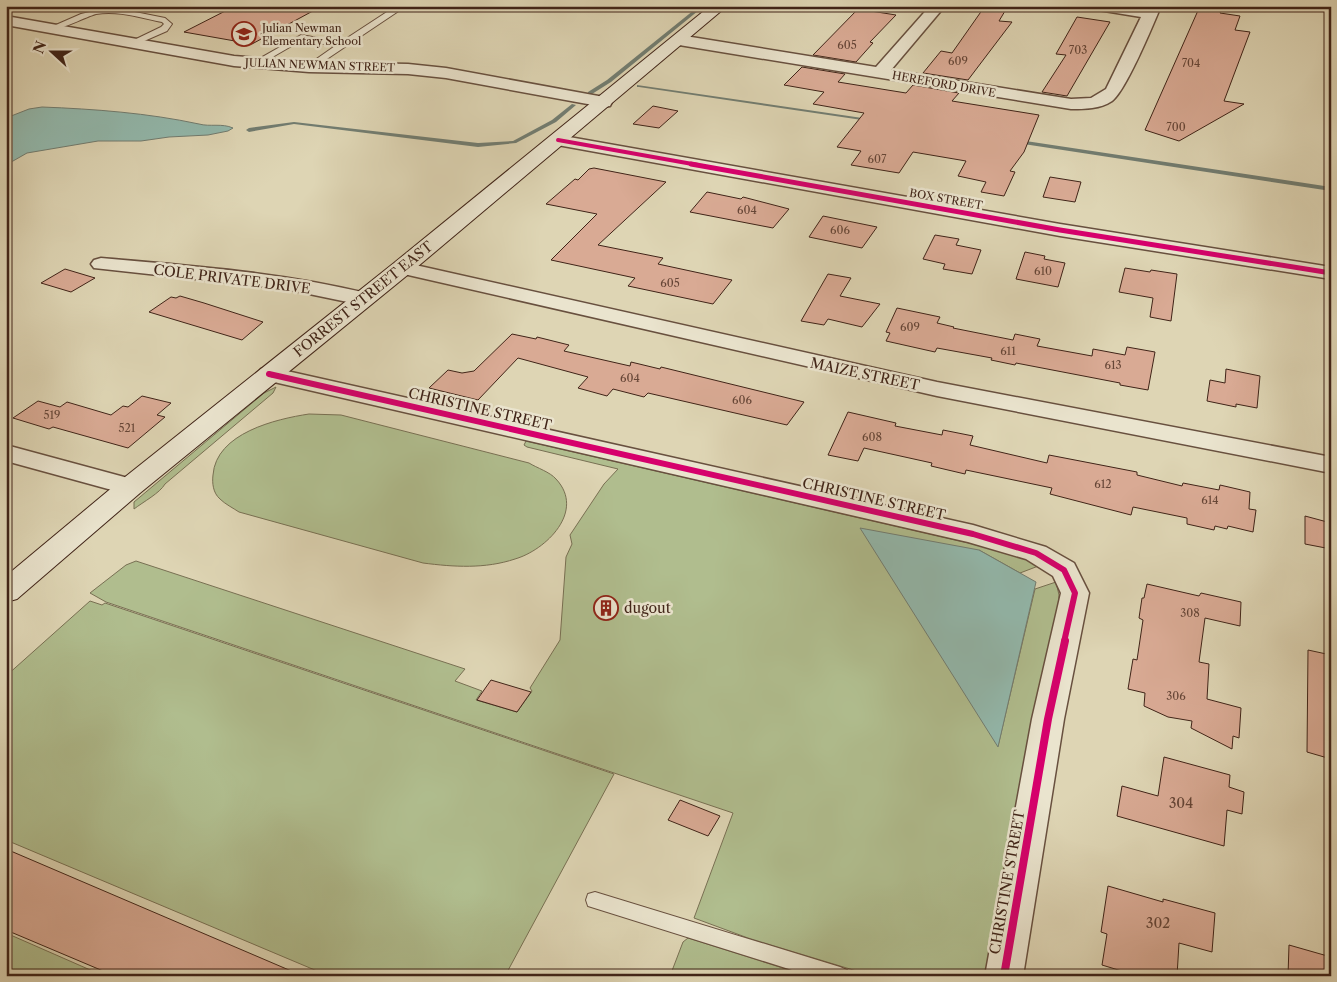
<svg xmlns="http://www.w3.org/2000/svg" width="1337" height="982" font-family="'Libre Caslon Text',serif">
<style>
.green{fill:#b0bd8e;stroke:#787053}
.water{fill:#93b9ad;stroke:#727d71}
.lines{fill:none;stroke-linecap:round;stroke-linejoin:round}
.stream{fill:#727d71;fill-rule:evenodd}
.building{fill:#d9aa94;stroke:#402418}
.lane-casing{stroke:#68503f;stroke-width:2}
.street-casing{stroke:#68503f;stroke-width:3}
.secondary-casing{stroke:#402418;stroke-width:2}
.lane{fill:#eae4ce;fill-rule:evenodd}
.street{fill:#eae4ce;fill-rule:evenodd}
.secondary{fill:#eae4ce;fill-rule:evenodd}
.cycleway-far3-casing{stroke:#eae4ce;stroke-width:5.5}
.cycleway-far2-casing{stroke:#eae4ce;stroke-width:8}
.cycleway-far1-casing{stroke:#eae4ce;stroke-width:9}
.cycleway-casing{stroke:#eae4ce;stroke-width:11}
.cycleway-far3{stroke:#d6006c;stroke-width:4}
.cycleway-far2{stroke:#d6006c;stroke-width:5}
.cycleway-far1{stroke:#d6006c;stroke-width:6}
.cycleway{stroke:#d6006c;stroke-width:8}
.labels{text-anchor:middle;stroke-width:5;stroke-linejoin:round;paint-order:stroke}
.far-poi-label{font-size:11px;fill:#402418;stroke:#eae4ce;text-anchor:start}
.number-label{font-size:11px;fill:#664637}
.far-street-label{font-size:11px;fill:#402418;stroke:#eae4ce}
.street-label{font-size:14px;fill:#402418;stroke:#eae4ce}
.poi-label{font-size:14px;fill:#402418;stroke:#eae4ce;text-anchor:start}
.near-number-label{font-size:14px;fill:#664637}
</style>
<rect width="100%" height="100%" fill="#ded5b4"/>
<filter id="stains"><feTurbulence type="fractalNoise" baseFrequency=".004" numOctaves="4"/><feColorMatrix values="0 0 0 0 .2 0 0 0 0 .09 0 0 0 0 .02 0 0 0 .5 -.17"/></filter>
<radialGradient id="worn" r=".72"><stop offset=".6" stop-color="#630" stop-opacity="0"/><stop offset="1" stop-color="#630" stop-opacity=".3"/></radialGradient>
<path class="green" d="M 276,387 L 273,393 L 165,484 C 160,493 143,502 134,509 L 134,502 L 264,393 Z
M 309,414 L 341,415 L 529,463 C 537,468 550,472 556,479 C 586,511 546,550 515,559 C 485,569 454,567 423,563 L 239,512 C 233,508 225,504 220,499 C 213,493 212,483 213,475 C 216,433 276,419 309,414 Z
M 526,441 L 1021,555 L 1041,565 L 1020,573 L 979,550 L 998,746 L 1035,589 L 1056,582 L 1059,595 L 1058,616 L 988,976 L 873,976 L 748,938 L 694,918 L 733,813 L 106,602 L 90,593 L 126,565 L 136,561 L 465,669 L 455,681 L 482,691 L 476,700 L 517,712 L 532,691 L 530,688 L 560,640 L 566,557 L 572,544 L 570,535 L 604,484 L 618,469 L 527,447 L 524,445 Z
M 90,601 L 102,605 L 105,603 L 614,774 L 505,976 L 329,976 L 6,840 L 6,676 Z
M 6,933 L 104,976 L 6,976 Z
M 688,938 L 808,976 L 670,976 L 683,942 Z"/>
<path class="water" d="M 42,107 C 94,109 148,113 199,124 C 210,127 222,123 233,128 L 228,131 L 208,135 L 169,137 L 141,141 L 98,141 L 27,153 L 6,165 L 6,118 L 29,109 Z
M 860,528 L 979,550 L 1036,582 L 998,747 Z"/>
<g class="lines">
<path class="stream" d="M 699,6 L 704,6 L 611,82 L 592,94 L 588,94 L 588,92 L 607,80 Z
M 637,85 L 869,119 L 871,120 L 869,121 L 639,87 L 637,87 Z
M 572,104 L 576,105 L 556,122 L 516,143 L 478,147 L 294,124 L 249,132 L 246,130 L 249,128 L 294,122 L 478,143 L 513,141 L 552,120 Z
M 1019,140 L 1331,187 L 1331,191 L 1017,143 L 1017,141 Z"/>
</g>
<path class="building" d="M 235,6 L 322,6 L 252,44 L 184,32 Z
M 985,6 L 1008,6 L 999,21 L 1012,22 L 968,80 L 923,73 L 941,51 L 952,53 Z
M 1200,6 L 1223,6 L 1220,13 L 1240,16 L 1235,30 L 1250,32 L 1224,101 L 1244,104 L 1179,141 L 1145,130 Z
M 858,9 L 896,15 L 870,42 L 873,43 L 856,62 L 813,55 Z
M 1077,17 L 1110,22 L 1067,96 L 1042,92 L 1066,55 L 1056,54 Z
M 802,67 L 845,74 L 838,82 L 906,93 L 913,85 L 959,93 L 952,101 L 1039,115 L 1024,152 L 1010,171 L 1015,172 L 1004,196 L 981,192 L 986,182 L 958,176 L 966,161 L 913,152 L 899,173 L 851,165 L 861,151 L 837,147 L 864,113 L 813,104 L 824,92 L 784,85 Z
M 653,106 L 678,111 L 659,128 L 633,124 Z
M 594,168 L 666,182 L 598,245 L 663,258 L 658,264 L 732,280 L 713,304 L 628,286 L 635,278 L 551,260 L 597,214 L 546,204 L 575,179 L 578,180 L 589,169 Z
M 1050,177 L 1081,182 L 1075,202 L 1043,197 Z
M 707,192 L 741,199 L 743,197 L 789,209 L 773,228 L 690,212 Z
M 823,216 L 877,227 L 862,248 L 809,237 Z
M 935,235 L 959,239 L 956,245 L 981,250 L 972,274 L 943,269 L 945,264 L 923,259 Z
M 1025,252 L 1045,256 L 1044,259 L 1065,263 L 1058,287 L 1016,279 Z
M 1125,268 L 1150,272 L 1151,270 L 1177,274 L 1171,321 L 1150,317 L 1153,298 L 1119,292 Z
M 65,269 L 95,278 L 71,292 L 41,283 Z
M 828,274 L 851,278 L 840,296 L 880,304 L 862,327 L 828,319 L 824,325 L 801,321 Z
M 180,296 L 204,303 L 263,322 L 242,340 L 149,312 L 171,297 L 176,298 Z
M 897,308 L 940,317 L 937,323 L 954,327 L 953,328 L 1013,340 L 1015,334 L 1040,339 L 1037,346 L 1092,356 L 1093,349 L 1125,355 L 1127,347 L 1155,352 L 1148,390 L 1120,385 L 1120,383 L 1016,363 L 1015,365 L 991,360 L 992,358 L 937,348 L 935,352 L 886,341 L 890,333 L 886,332 Z
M 512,334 L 536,339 L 537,337 L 569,345 L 564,351 L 630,366 L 631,362 L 660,369 L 661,367 L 804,402 L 787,425 L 648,393 L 644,397 L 613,389 L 607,396 L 578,388 L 588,377 L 518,358 L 478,400 L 429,388 L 448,370 L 462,373 L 474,371 Z
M 1226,369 L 1260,376 L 1257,408 L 1236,404 L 1236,407 L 1207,401 L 1210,380 L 1225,383 Z
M 142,396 L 171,403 L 157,415 L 165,417 L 128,448 L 53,427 L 49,429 L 13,418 L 38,401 L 60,407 L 67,402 L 111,415 L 123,406 L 128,407 Z
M 848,412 L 896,423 L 895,426 L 942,435 L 943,430 L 973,436 L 970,445 L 1047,463 L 1049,455 L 1137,472 L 1137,475 L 1182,486 L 1183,483 L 1219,490 L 1220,485 L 1250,492 L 1249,509 L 1256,510 L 1253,532 L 1228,526 L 1227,529 L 1215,526 L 1214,530 L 1187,524 L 1187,518 L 1133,507 L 1131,515 L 1050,494 L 1052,488 L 966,470 L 965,474 L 931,466 L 932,463 L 864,448 L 858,461 L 828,455 Z
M 1305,516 L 1331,523 L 1331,549 L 1305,544 Z
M 1147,584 L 1199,596 L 1201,593 L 1241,602 L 1240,626 L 1205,618 L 1199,662 L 1209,664 L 1207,699 L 1241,708 L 1239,738 L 1233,736 L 1232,749 L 1191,728 L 1192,721 L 1168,717 L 1144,706 L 1145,693 L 1128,689 L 1133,659 L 1137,660 L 1143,620 L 1139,618 L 1142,598 L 1144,598 Z
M 1308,650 L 1331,655 L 1331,759 L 1307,752 Z
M 491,680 L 531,692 L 517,712 L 477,700 Z
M 1164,757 L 1230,775 L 1229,787 L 1244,792 L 1242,814 L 1227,810 L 1224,846 L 1117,816 L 1122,786 L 1158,796 Z
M 680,800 L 720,816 L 708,836 L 668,820 Z
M 6,849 L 303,976 L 115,976 L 6,930 Z
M 1108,886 L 1163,902 L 1163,899 L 1215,913 L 1212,952 L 1179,943 L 1177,976 L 1138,976 L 1102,965 L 1107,934 L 1101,932 Z
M 1289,945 L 1331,957 L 1331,976 L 1288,976 Z"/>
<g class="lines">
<defs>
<path id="lane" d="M 396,6 L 406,6 L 312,69 L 305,67 L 335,46 L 302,40 L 257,66 L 250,64 L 301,35 L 341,42 Z
M 102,9 L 125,10 L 165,18 L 172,24 L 167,31 L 135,45 L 132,45 L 132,41 L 161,27 L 164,24 L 162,22 C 141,18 118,10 96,14 C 85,17 56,33 49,28 L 81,14 Z
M 595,892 L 840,967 L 847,970 L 850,976 L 811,976 L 588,906 L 586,900 L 588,894 Z"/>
<path id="street" d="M 930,6 L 945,6 L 891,70 L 1071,99 L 1091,98 L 1106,89 L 1141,17 L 1098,10 L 1091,6 L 1129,6 L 1145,9 L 1147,6 L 1161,6 C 1153,25 1126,91 1112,101 C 1100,109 1085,109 1071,109 L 679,45 L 674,43 L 671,40 L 674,37 L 679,35 L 876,67 Z
M 6,16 L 234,56 L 309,62 L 408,64 L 446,68 L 604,97 L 610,98 L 612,102 L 610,106 L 604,107 L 446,78 L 408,74 L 309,72 L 234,66 L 6,25 Z
M 558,135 L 1060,224 L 1331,267 L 1331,279 L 1060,236 L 552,144 L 549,140 L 552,136 Z
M 101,258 C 191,266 281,272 370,294 L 373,299 L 370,304 L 362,305 L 285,289 L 94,268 L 91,264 L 94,260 Z
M 402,262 L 937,382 L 1331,457 L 1331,473 L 937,396 L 395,272 L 392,268 L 395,264 Z
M 269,367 L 973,525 L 1046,547 L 1074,563 L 1089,593 L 1064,719 L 1023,976 L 985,976 L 1032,719 L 1061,593 L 1053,576 L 1026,559 L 968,542 L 261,379 L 257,374 L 261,369 Z
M 6,445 L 139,481 L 143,487 L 139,493 L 130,495 L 6,461 Z"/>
<path id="secondary" d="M 710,6 L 727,6 L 410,273 L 140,493 L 17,599 L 6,602 L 6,576 L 120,481 L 394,263 Z"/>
</defs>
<use href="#lane" class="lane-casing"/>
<use href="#street" class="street-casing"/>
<use href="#secondary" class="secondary-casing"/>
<use href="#lane" class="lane"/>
<use href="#street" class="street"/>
<use href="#secondary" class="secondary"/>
<defs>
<path id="cycleway-far3" d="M 558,140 L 698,165"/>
<path id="cycleway-far2" d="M 691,164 L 1060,230 L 1331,273
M 269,374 L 272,375"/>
<path id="cycleway-far1" d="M 269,374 L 973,534 L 1036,553 L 1064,570 L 1075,593 L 1064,642"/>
<path id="cycleway" d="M 1004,976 L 1048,719 L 1065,641"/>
</defs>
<use href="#cycleway-far3" class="cycleway-far3-casing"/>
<use href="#cycleway-far2" class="cycleway-far2-casing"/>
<use href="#cycleway-far1" class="cycleway-far1-casing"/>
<use href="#cycleway" class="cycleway-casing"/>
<use href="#cycleway-far3" class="cycleway-far3"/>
<use href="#cycleway-far2" class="cycleway-far2"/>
<use href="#cycleway-far1" class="cycleway-far1"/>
<use href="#cycleway" class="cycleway"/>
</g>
<defs>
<symbol id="school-ring" viewBox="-11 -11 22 22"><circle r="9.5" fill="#eae4ce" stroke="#8f2418" stroke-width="1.5"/><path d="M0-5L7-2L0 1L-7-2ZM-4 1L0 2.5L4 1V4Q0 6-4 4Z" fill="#8f2418"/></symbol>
<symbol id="building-ring" viewBox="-11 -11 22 22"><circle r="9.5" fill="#eae4ce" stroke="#8f2418" stroke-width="1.5"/><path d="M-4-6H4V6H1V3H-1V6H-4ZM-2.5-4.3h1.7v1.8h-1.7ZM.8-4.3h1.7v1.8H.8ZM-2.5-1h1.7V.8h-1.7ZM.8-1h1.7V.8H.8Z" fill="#8f2418"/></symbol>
</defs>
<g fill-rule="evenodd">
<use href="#school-ring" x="230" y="20" width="28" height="28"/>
<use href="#building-ring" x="592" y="594" width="28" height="28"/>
</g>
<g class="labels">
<g class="far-poi-label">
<text x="262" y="32">Julian Newman<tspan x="262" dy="13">Elementary School</tspan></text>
</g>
<g class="number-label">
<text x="847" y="49">605</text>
<text x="1078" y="54">703</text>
<text x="958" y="65">609</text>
<text x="1191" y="67">704</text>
<text x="1176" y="131">700</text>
<text x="877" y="163">607</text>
<text x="747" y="214">604</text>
<text x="840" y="234">606</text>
<text x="1043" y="275">610</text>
<text x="670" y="287">605</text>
<text x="910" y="331">609</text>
<text x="1008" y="355">611</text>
<text x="1113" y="369">613</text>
<text x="630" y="382">604</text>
<text x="742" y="404">606</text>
<text x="52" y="419">519</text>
<text x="127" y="432">521</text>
<text x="872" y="441">608</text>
<text x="1103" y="488">612</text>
<text x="1210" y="504">614</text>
<text x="1190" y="617">308</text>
<text x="1176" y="700">306</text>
</g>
<g class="far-street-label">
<text transform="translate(320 65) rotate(2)" y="4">JULIAN NEWMAN STREET</text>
<text transform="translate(944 84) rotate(10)" y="4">HEREFORD DRIVE</text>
<text transform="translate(946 199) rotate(10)" y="4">BOX STREET</text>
</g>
<g class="street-label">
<text transform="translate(232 279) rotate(7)" y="5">COLE PRIVATE DRIVE</text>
<text transform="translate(363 299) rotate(-39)" y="5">FORREST STREET EAST</text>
<text transform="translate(865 374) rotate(12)" y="5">MAIZE STREET</text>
<text transform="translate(480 409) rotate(13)" y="5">CHRISTINE STREET</text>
<text transform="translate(874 499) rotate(13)" y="5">CHRISTINE STREET</text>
<text transform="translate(1007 882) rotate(-80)" y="5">CHRISTINE STREET</text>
</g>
<g class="poi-label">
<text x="624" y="613">dugout</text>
</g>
<g class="near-number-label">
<text x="1181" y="808">304</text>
<text x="1158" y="928">302</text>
</g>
</g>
<rect width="1337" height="982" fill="none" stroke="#ded5b4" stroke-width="25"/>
<rect x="8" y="8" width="1322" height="967" fill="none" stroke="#402418" stroke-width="2.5"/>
<rect x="12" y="12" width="1312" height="957" fill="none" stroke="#402418"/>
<g transform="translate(52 52) rotate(291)" stroke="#eae4ce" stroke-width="4" paint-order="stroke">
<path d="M0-4L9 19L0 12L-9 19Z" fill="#402418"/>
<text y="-8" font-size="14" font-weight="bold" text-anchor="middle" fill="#402418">N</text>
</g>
<rect width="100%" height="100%" filter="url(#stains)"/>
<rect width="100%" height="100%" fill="url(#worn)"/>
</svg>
